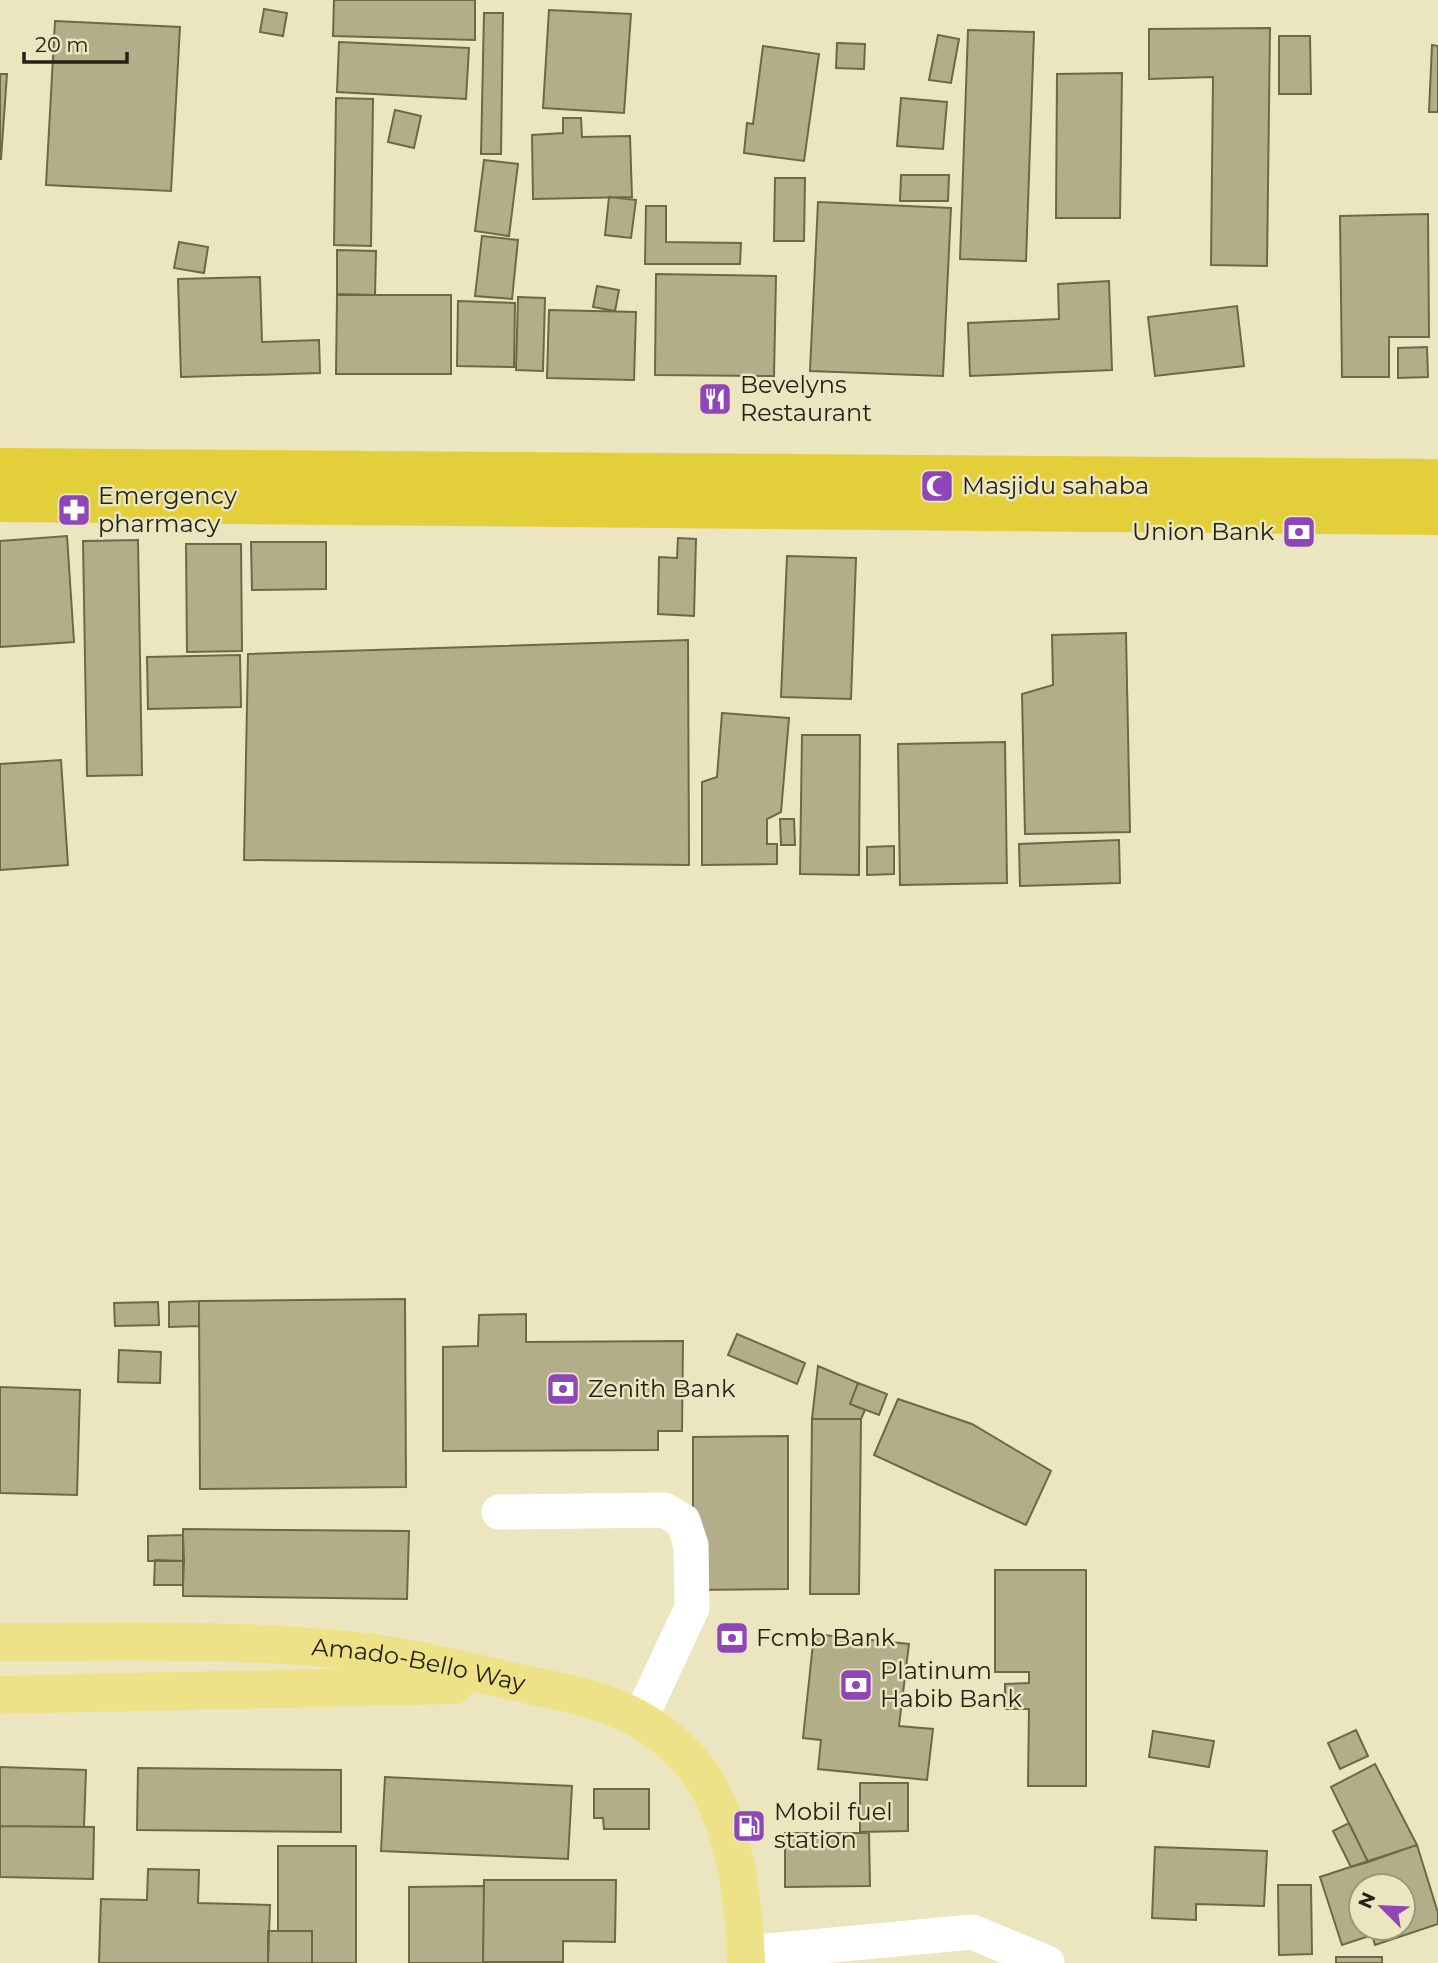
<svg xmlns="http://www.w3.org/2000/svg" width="1438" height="1963" font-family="Montserrat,sans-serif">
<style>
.building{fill:#b3ae8a;stroke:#6d6847;stroke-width:2;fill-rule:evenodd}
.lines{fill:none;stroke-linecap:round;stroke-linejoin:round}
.minor{stroke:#fff;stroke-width:35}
.major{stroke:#eee288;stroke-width:38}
.highway{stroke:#e3cf39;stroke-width:38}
.labels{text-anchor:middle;stroke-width:5;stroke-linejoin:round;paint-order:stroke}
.poi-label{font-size:24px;fill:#242214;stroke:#ebe6c0;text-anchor:start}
.street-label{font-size:24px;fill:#242214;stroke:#ebe6c0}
</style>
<rect width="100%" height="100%" fill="#ebe6c0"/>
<path class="building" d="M 334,0 L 475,0 L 475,40 L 333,36 Z
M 264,9 L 287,13 L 283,36 L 260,32 Z
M 549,10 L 631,14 L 624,113 L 543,108 Z
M 484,13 L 503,13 L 501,154 L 481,154 Z
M 55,21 L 180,27 L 171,191 L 46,185 Z
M 1270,28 L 1267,266 L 1211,265 L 1213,77 L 1149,79 L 1149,29 Z
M 968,30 L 1034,32 L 1026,261 L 960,259 Z
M 938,35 L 959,39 L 951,83 L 929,80 Z
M 1279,36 L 1310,36 L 1311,94 L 1279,94 Z
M 339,42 L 469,48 L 466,99 L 337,92 Z
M 837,43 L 865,44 L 864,69 L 836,68 Z
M 1432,45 L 1438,46 L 1438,112 L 1429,112 Z
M 763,46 L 819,54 L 804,161 L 744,153 L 747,123 L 753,124 Z
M 1122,73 L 1120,218 L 1056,218 L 1057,74 Z
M 0,74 L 7,74 L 1,159 L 0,159 Z
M 336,98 L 373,99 L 371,246 L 334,245 Z
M 901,98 L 947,102 L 943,149 L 897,146 Z
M 395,110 L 421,116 L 414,148 L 388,142 Z
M 563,118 L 581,118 L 582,137 L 630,136 L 632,197 L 533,199 L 532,135 L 563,133 Z
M 484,160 L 518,164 L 509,236 L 475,231 Z
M 901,175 L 949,175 L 948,201 L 900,201 Z
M 775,178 L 805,178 L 804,241 L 774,241 Z
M 609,197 L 636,200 L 631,238 L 605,235 Z
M 818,202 L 951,208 L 943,376 L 810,371 Z
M 646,206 L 666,206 L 666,242 L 741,243 L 740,264 L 645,264 Z
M 1428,214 L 1429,337 L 1389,337 L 1389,377 L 1342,377 L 1340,216 Z
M 482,236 L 518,240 L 512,299 L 475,296 Z
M 179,242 L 208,247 L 204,273 L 174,268 Z
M 337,250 L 376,251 L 375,295 L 337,294 Z
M 656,274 L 776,276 L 774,376 L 655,375 Z
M 260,277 L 262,342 L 319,340 L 320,373 L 181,377 L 178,279 Z
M 1109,281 L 1112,370 L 970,376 L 968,323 L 1059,319 L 1058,284 Z
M 597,286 L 619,290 L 615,311 L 593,307 Z
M 337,295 L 451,295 L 451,374 L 336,374 Z
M 518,297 L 545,298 L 543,371 L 516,370 Z
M 458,301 L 515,303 L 514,367 L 457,366 Z
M 1237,306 L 1244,366 L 1155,376 L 1148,317 Z
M 549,310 L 636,312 L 634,380 L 547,378 Z
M 1427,347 L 1428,377 L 1398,378 L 1398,348 Z
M 67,536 L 74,642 L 0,647 L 0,541 Z
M 678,538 L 696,539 L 694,616 L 658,614 L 659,557 L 677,558 Z
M 138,540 L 142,775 L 87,776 L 83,541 Z
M 251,542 L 326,542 L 326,589 L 252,590 Z
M 186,544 L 241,544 L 242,651 L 187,652 Z
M 787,556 L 856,558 L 851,699 L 781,697 Z
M 1126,633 L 1130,832 L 1025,834 L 1022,694 L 1053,685 L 1052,635 Z
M 688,640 L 689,865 L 244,860 L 248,654 Z
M 240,655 L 241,707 L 148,709 L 147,657 Z
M 722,713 L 789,718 L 781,812 L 767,819 L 767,844 L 777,844 L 777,864 L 702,865 L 702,782 L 717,777 Z
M 802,735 L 860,735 L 859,875 L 800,874 Z
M 1005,742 L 1007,883 L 900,885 L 898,744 Z
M 61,760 L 68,865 L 0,870 L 0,764 Z
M 780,819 L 794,819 L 795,845 L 781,845 Z
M 1119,840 L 1120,883 L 1020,886 L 1019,844 Z
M 894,846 L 894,874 L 867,875 L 867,847 Z
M 405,1299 L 406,1487 L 200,1489 L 199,1301 Z
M 199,1301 L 199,1326 L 169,1327 L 169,1302 Z
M 158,1302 L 159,1325 L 115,1326 L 114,1303 Z
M 526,1314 L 526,1342 L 683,1341 L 682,1431 L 658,1431 L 658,1450 L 443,1451 L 443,1347 L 478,1346 L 479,1315 Z
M 737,1334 L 805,1363 L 797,1384 L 728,1355 Z
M 119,1350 L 161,1352 L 160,1383 L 118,1382 Z
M 818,1366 L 858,1383 L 850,1404 L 865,1410 L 861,1419 L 812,1419 Z
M 858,1383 L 887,1394 L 879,1415 L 850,1404 Z
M 0,1387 L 80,1390 L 77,1495 L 0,1493 Z
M 898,1399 L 972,1424 L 1051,1471 L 1026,1525 L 874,1455 Z
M 812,1419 L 861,1419 L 859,1594 L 810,1594 Z
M 788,1436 L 788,1589 L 693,1590 L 693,1437 Z
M 183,1529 L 409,1531 L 407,1599 L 183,1596 Z
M 183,1535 L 184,1561 L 148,1561 L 148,1536 Z
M 155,1560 L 184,1561 L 183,1585 L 154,1585 Z
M 995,1570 L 1086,1570 L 1086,1786 L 1028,1786 L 1029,1709 L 1005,1709 L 1005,1684 L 1029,1683 L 1029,1672 L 995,1672 Z
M 814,1634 L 909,1644 L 899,1726 L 933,1729 L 927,1780 L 818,1769 L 821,1740 L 803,1738 Z
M 1356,1730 L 1368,1756 L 1340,1769 L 1328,1743 Z
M 1153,1731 L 1214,1741 L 1209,1767 L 1149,1757 Z
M 1375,1764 L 1417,1845 L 1368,1862 L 1331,1787 Z
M 0,1767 L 86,1770 L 84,1827 L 0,1826 Z
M 138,1768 L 341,1770 L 341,1832 L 137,1830 Z
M 385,1777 L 572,1786 L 568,1859 L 381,1851 Z
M 860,1783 L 908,1783 L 908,1831 L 860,1832 Z
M 594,1789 L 649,1789 L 649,1829 L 604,1829 L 603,1818 L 594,1818 Z
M 1349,1823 L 1368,1862 L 1351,1867 L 1333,1831 Z
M 0,1826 L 94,1827 L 93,1879 L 0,1877 Z
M 785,1833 L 869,1833 L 870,1886 L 785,1887 Z
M 1417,1845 L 1438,1913 L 1438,1924 L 1375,1945 L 1372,1935 L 1342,1945 L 1320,1877 ZM 1361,1886 L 1403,1886 L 1403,1928 L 1361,1928 Z
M 278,1846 L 356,1846 L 356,1963 L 312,1963 L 312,1931 L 278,1931 Z
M 1155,1847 L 1267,1851 L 1264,1906 L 1196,1904 L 1196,1920 L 1152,1918 Z
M 148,1869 L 199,1870 L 198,1903 L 270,1905 L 268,1963 L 99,1963 L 101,1899 L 147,1900 Z
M 484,1880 L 616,1880 L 615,1942 L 563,1941 L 563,1962 L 483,1962 Z
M 1278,1885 L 1311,1885 L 1312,1954 L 1279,1955 Z
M 484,1886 L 483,1963 L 409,1963 L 409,1887 Z
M 268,1931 L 312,1931 L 312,1963 L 268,1963 Z
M 1336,1957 L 1382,1957 L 1382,1963 L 1336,1963 Z"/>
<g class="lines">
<path class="minor" d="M 499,1512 L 664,1510 L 683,1521 L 691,1545 L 692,1608 L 640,1719
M 746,1953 L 972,1932 L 1047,1963"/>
<g class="major">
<path id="s1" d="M 0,1642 C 118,1642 237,1638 355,1651 C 408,1656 460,1670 511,1681 C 582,1697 640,1703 691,1762 C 734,1810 744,1901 746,1963"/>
<path d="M 0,1695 L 455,1685"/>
</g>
<path class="highway" d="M 0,467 L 1438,478
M 0,503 L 1438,516"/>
</g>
<defs>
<symbol id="restaurant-square" viewBox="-11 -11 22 22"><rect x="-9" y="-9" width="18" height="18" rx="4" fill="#8f46b8" stroke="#ebe6c0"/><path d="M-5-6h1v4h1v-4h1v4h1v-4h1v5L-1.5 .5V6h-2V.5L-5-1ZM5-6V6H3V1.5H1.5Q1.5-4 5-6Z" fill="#fff"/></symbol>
<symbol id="mosque-square" viewBox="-11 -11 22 22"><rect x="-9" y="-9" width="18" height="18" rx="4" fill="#8f46b8" stroke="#ebe6c0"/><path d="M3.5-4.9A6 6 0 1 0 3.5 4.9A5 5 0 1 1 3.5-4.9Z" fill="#fff"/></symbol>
<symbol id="pharmacy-square" viewBox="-11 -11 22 22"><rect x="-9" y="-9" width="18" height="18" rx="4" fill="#8f46b8" stroke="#ebe6c0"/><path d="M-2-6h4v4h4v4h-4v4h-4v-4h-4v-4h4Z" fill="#fff"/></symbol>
<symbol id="bank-square" viewBox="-11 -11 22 22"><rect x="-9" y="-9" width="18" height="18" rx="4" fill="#8f46b8" stroke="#ebe6c0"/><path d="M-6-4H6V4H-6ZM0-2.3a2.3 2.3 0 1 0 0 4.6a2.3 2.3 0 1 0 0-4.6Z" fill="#fff"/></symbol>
<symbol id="fuel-square" viewBox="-11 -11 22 22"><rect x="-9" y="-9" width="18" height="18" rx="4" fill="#8f46b8" stroke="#ebe6c0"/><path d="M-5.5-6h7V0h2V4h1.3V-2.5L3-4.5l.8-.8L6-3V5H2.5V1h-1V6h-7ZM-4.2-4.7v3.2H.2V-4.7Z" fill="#fff"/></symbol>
</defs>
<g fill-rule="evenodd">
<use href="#restaurant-square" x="696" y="380" width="38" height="38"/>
<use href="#mosque-square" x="918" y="467" width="38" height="38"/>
<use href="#pharmacy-square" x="55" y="491" width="38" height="38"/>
<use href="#bank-square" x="1280" y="513" width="38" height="38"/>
<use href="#bank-square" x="544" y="1370" width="38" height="38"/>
<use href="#bank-square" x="713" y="1619" width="38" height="38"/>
<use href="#bank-square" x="837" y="1666" width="38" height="38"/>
<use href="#fuel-square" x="730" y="1807" width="38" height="38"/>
</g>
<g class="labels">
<g class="poi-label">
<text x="740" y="393">Bevelyns<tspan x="740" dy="28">Restaurant</tspan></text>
<text x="962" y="494">Masjidu sahaba</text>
<text x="98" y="504">Emergency<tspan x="98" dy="28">pharmacy</tspan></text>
<text x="1274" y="540" text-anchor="end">Union Bank</text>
<text x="588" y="1397">Zenith Bank</text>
<text x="756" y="1646">Fcmb Bank</text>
<text x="880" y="1679">Platinum<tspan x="880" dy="28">Habib Bank</tspan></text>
<text x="774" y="1820">Mobil fuel<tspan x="774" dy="28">station</tspan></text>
</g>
<g class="street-label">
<text dy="8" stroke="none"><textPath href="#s1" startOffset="420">Amado-Bello Way</textPath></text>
</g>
</g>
<g transform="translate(1382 1907) rotate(294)"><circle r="33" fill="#ebe6c0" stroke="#9b987b" stroke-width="2"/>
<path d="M0-5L12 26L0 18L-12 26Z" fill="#8f46b8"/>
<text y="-10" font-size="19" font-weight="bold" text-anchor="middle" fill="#242214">N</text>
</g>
<path d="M24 52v10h103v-10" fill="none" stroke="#242214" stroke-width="3.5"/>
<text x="35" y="52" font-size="21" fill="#242214" stroke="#ebe6c0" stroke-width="5" paint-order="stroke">20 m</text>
</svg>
